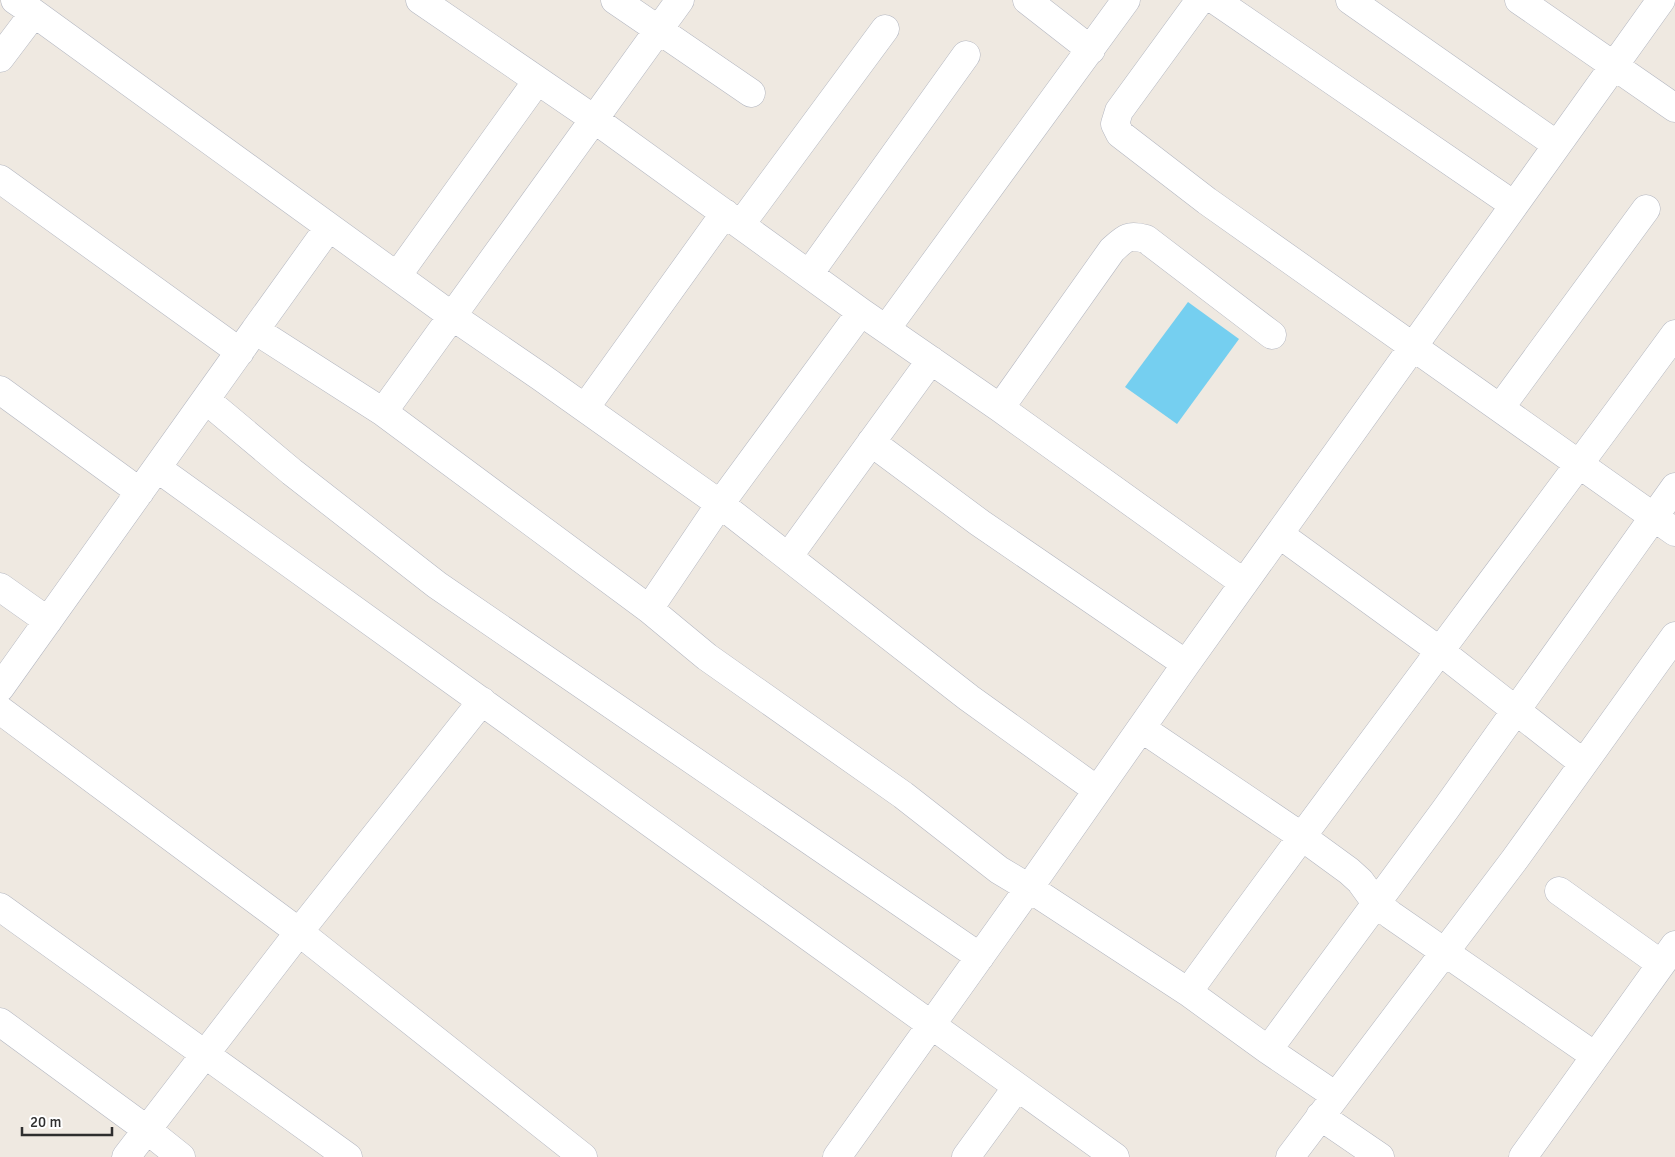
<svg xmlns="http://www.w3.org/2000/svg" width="1675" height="1157" font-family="Signika,sans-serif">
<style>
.water{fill:#75cff0}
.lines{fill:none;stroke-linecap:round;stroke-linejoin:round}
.minor-casing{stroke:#b4b7c1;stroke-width:29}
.minor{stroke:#fff;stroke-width:28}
</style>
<rect width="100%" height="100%" fill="#efe9e1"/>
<path class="water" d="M 1188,302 L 1239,339 L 1177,424 L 1125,387 Z"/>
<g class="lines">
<defs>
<path id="minor" d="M 15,0 L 34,13
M 420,0 L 594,119 L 861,312 L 1000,408 L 1244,583
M 615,0 L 751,93
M 1027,0 L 1091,50
M 1200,0 L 1119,111 L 1115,124 L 1120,134 L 1207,201 L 1675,532
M 1215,0 L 1514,205
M 1350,0 L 1557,145
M 1519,0 L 1675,108
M 0,58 L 34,13 L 452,316 L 541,377 L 720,504 L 969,698 L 1097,790
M 0,179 L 240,352
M 741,224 L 885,29
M 809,274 L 966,55
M 397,276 L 537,81
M 886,329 L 1126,0
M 255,330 L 329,227
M 0,390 L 140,492
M 206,400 L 292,472 L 437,585 L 980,957
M 585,408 L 725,213
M 1000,408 L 1112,250 C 1125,238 1128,234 1146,239 L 1272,335
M 1500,408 L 1646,209
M 383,412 L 649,609 L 707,657 L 903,795 L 999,870 L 1029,888 L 1188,992 L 1268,1050 L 1336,1096
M 871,442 L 980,523 L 1186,664
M 157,468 L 1115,1157
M 1279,534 L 1440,651 L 1583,763
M 788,557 L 931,360
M 0,587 L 48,621
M 649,609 L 720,504 L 861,312
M 0,688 L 255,330 L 383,412 L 680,0
M 0,710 L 299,932 L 583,1157
M 1141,728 L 1301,836 L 1349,871 L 1360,881 L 1376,903 L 1391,915 L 1595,1056
M 1559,891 L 1661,964
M 0,907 L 348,1157
M 1188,992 C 1348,771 1514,554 1675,334
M 0,1022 L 146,1129 L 181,1157
M 1268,1050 L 1445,810 L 1675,487
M 1320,1116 L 1380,1157
M 126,1157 L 299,932 L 482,701
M 837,1157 L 1029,888 L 1186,664 L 1661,0
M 966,1157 L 1017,1087
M 1290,1157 L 1515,859 L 1675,636
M 1523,1157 L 1675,945"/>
</defs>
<use href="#minor" class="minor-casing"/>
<use href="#minor" class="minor"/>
</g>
<path d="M22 1127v8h90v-8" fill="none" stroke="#2e2e2e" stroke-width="2.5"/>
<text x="30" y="1127" font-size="15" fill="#2e2e2e" stroke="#ffffff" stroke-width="4" paint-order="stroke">20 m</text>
</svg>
